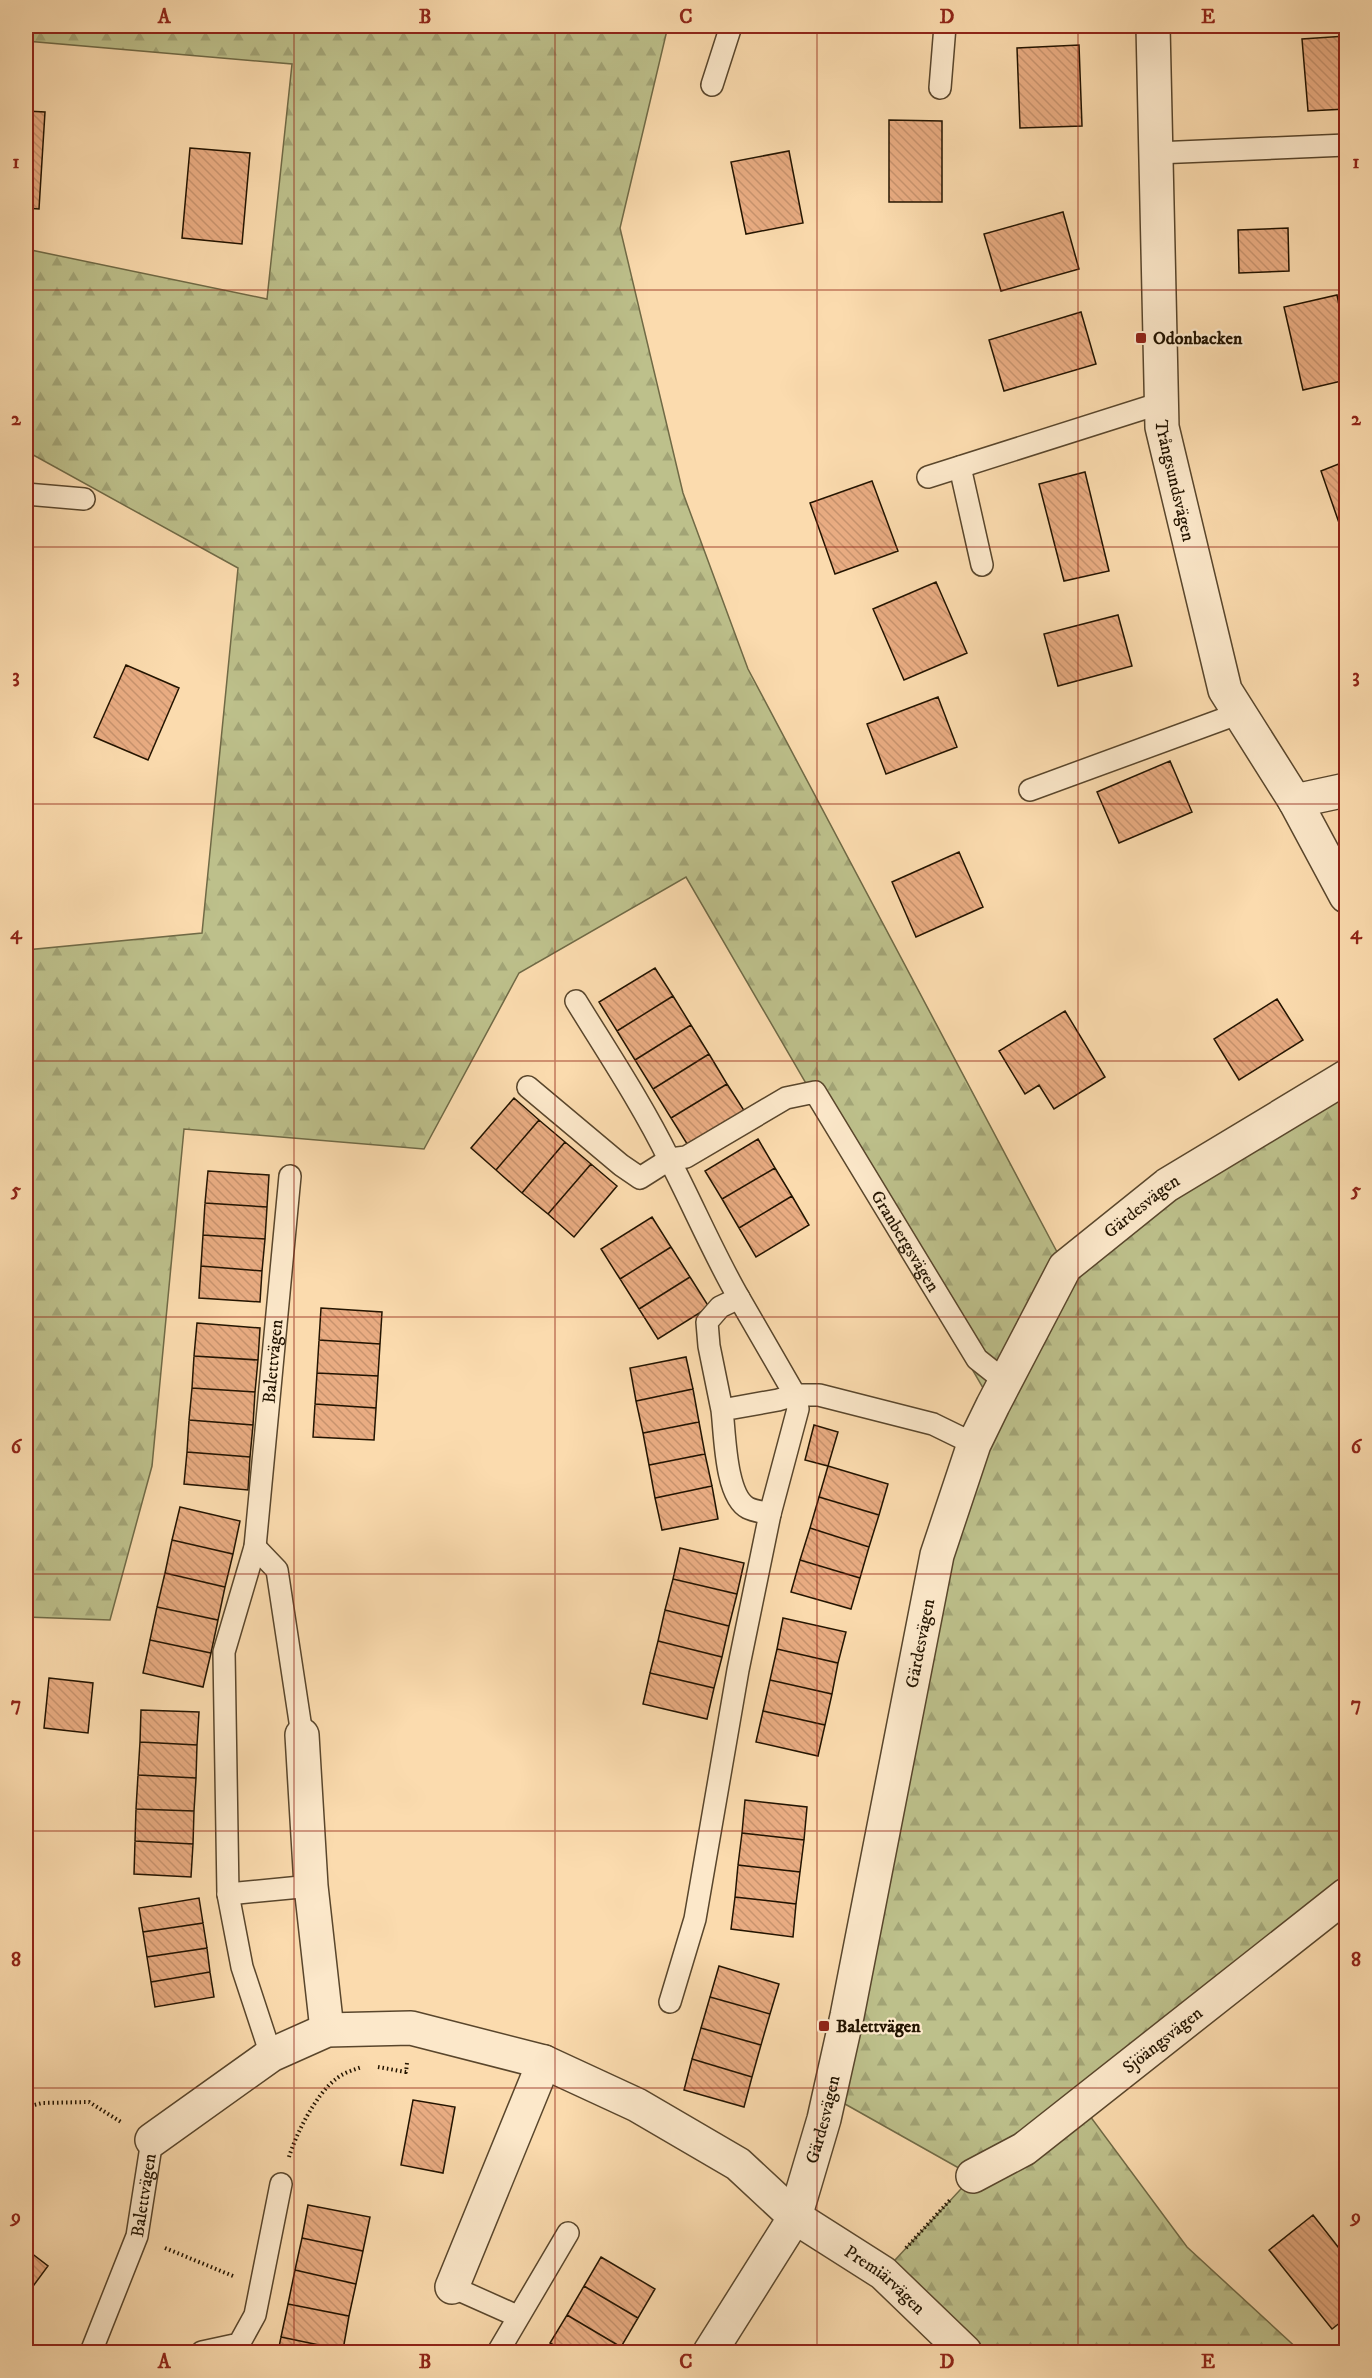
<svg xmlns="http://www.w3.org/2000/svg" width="1372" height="2378" font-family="'IM FELL DW Pica',serif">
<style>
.forest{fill:url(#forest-firs);stroke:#706a46;stroke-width:1.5}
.building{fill:url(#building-back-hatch);stroke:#231400;stroke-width:1.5}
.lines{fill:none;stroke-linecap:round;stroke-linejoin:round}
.lane-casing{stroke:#59462c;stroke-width:24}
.street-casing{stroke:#59462c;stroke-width:36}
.path{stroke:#231400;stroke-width:4;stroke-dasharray:1.5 3;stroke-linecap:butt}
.lane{stroke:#fce8ca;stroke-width:21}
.street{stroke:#fce8ca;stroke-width:33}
.grid{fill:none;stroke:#8f2418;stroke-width:1.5;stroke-opacity:0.55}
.poi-dot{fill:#8f2418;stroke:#fce8ca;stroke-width:2}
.labels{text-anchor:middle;stroke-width:4.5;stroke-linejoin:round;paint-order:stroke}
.poi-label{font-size:18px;font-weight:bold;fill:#231400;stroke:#fce8ca;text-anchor:start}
.street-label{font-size:18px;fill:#231400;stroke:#fce8ca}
.neatline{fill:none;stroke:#8f2418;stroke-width:2}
.grid-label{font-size:20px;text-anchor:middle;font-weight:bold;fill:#8f2418}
</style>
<defs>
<pattern id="forest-firs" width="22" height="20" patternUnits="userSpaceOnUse" patternTransform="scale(1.5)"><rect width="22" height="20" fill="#bdc08b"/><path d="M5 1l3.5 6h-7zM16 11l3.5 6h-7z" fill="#a2a476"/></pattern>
<pattern id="building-back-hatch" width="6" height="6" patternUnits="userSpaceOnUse" patternTransform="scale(1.5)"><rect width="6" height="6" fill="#e9ac82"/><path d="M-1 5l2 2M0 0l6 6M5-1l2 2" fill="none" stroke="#c8936e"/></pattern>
</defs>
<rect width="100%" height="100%" fill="#fbdbae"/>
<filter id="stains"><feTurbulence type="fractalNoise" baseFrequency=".00333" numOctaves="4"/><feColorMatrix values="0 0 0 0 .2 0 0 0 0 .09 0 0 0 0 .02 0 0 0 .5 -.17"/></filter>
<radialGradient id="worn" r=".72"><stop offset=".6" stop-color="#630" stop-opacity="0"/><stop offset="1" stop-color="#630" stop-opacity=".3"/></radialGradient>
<path class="forest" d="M 26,26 L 668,26 L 620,228 L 683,493 L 748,669 L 1065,1267 L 1346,1077 L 1346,1895 L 1081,2104 L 1187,2247 L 1301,2352 L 965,2352 L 883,2273 L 973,2176 L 829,2095 L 937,1555 L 993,1405 L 686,877 L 519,973 L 424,1149 L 184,1129 L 152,1466 L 110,1620 L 26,1617 L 26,950 L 202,933 L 238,568 L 26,451 L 26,249 L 267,299 L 292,64 L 26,41 Z"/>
<path class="building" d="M 1346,36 L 1346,109 L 1308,111 L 1302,39 Z
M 1079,45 L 1082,126 L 1020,128 L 1017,48 Z
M 26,111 L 45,112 L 39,209 L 26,208 Z
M 889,120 L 942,121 L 942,202 L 889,202 Z
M 190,148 L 250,153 L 242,244 L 182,238 Z
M 789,151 L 803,223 L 746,234 L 731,162 Z
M 1063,212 L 1079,269 L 1001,291 L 984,234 Z
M 1288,228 L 1289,271 L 1239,273 L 1238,230 Z
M 1337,295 L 1346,339 L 1346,380 L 1303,390 L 1284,307 Z
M 1081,312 L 1096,364 L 1004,391 L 989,340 Z
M 1346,461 L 1346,543 L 1321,471 Z
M 1085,472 L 1109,571 L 1064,581 L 1039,484 Z
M 872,481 L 898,551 L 835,574 L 810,503 Z
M 936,582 L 967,653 L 904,680 L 873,609 Z
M 1118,615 L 1132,666 L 1058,686 L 1044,634 Z
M 126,665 L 179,688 L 148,760 L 94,737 Z
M 938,697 L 957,747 L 886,774 L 867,724 Z
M 1170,761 L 1192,812 L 1119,843 L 1097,792 Z
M 959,852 L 983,907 L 916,937 L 892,882 Z
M 655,968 L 673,996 L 617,1031 L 599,1002 Z
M 673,996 L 691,1025 L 635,1060 L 617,1031 Z
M 1277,999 L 1303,1040 L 1239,1080 L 1214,1039 Z
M 1065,1011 L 1105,1077 L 1054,1109 L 1039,1085 L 1025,1094 L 999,1051 Z
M 691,1025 L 709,1054 L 653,1089 L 635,1060 Z
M 709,1054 L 727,1084 L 671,1118 L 653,1089 Z
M 727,1084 L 745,1112 L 689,1147 L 671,1118 Z
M 514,1098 L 539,1120 L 496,1170 L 471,1148 Z
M 539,1120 L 565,1142 L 522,1193 L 496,1170 Z
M 758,1139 L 775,1168 L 722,1199 L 705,1171 Z
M 565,1142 L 591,1164 L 548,1214 L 522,1193 Z
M 591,1164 L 617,1186 L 574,1237 L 548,1214 Z
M 775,1168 L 792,1196 L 739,1228 L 722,1199 Z
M 208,1171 L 269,1175 L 267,1207 L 205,1203 Z
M 792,1196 L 809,1225 L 756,1257 L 739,1228 Z
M 205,1203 L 267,1207 L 265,1239 L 203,1235 Z
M 652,1217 L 671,1247 L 620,1279 L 601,1249 Z
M 203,1235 L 265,1239 L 262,1271 L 201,1266 Z
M 671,1247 L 690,1277 L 639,1309 L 620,1279 Z
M 201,1266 L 262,1271 L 260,1302 L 199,1298 Z
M 690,1277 L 709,1307 L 658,1339 L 639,1309 Z
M 321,1308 L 382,1312 L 380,1344 L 319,1340 Z
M 197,1323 L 260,1328 L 258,1360 L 194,1356 Z
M 319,1340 L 380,1344 L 378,1376 L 317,1373 Z
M 194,1356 L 258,1360 L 255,1392 L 192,1388 Z
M 686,1357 L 693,1389 L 636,1401 L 630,1368 Z
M 317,1373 L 378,1376 L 376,1408 L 315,1404 Z
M 192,1388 L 255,1392 L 253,1425 L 189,1420 Z
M 693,1389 L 699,1422 L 643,1433 L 636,1401 Z
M 315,1404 L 376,1408 L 374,1440 L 313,1437 Z
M 189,1420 L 253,1425 L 250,1457 L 187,1452 Z
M 699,1422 L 705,1454 L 649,1465 L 643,1433 Z
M 814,1425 L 838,1432 L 828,1466 L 805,1460 Z
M 187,1452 L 250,1457 L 248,1490 L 184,1484 Z
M 705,1454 L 712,1486 L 655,1498 L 649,1465 Z
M 828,1466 L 888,1484 L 879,1515 L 819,1497 Z
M 712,1486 L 718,1519 L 662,1530 L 655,1498 Z
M 819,1497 L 879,1515 L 869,1547 L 810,1528 Z
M 180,1507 L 240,1521 L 233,1554 L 172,1540 Z
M 810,1528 L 869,1547 L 860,1578 L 800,1560 Z
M 172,1540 L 233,1554 L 225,1587 L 165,1573 Z
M 680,1548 L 744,1563 L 737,1594 L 673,1579 Z
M 800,1560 L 860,1578 L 851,1609 L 791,1592 Z
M 165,1573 L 225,1587 L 218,1620 L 157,1607 Z
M 673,1579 L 737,1594 L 729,1626 L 665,1610 Z
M 157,1607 L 218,1620 L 211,1653 L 150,1640 Z
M 665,1610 L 729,1626 L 722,1657 L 658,1641 Z
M 783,1618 L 846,1632 L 838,1663 L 777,1649 Z
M 150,1640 L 211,1653 L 203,1687 L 143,1673 Z
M 658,1641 L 722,1657 L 714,1688 L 650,1673 Z
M 777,1649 L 838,1663 L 832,1694 L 770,1680 Z
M 650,1673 L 714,1688 L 707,1719 L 643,1704 Z
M 49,1678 L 93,1683 L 88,1733 L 44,1728 Z
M 770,1680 L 832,1694 L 825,1725 L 763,1711 Z
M 141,1710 L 199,1712 L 197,1745 L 140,1742 Z
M 763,1711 L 825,1725 L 818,1756 L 756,1742 Z
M 140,1742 L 197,1745 L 196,1778 L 138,1775 Z
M 138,1775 L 196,1778 L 194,1811 L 136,1809 Z
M 745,1800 L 807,1807 L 804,1840 L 742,1833 Z
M 136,1809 L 194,1811 L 193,1844 L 135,1841 Z
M 742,1833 L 804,1840 L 800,1872 L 738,1865 Z
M 135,1841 L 193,1844 L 191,1877 L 134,1874 Z
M 738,1865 L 800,1872 L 796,1904 L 735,1897 Z
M 735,1897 L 796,1904 L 793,1937 L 731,1929 Z
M 199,1898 L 203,1923 L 143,1932 L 139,1908 Z
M 203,1923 L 207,1948 L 147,1957 L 143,1932 Z
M 207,1948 L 210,1972 L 151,1982 L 147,1957 Z
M 719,1966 L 779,1984 L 770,2014 L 710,1997 Z
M 210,1972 L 214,1997 L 155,2007 L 151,1982 Z
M 710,1997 L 770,2014 L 761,2045 L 701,2028 Z
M 701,2028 L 761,2045 L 752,2077 L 692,2059 Z
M 692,2059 L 752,2077 L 744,2107 L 684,2090 Z
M 413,2100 L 455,2107 L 443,2173 L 401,2165 Z
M 308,2205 L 370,2217 L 363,2251 L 302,2238 Z
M 1313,2215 L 1346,2257 L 1346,2318 L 1332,2329 L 1269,2250 Z
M 302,2238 L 363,2251 L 356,2284 L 295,2270 Z
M 26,2249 L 48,2266 L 28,2293 L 26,2292 Z
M 601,2257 L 655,2289 L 638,2318 L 584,2286 Z
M 295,2270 L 356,2284 L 349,2316 L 288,2304 Z
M 584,2286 L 638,2318 L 621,2347 L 567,2315 Z
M 288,2304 L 349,2316 L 343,2350 L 281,2337 Z
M 567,2315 L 621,2347 L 617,2352 L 565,2352 L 550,2343 Z
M 281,2337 L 343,2350 L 342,2352 L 278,2352 Z"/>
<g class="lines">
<defs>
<g id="lane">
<path d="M 712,85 L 731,26"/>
<path d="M 940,88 L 945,26"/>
<path d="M 1156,153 L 1346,145"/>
<path d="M 960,467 L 982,565"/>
<path d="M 928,477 L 1161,403"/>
<path d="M 26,494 L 84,499"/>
<path d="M 1030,790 L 1240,713"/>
<path d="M 576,1001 C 608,1053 642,1104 669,1159 C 693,1205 713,1253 739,1298"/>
<path id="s1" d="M 528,1087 L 621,1165 L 640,1178 L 670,1159 L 686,1157 L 786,1098 L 815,1092 L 977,1359 L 1006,1382"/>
<path d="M 722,1410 L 709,1346 L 707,1322 L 720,1307 L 739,1298 L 795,1395 L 778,1400 L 722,1410 C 725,1433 725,1496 748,1508 C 754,1511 763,1512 770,1514"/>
<path d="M 255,1547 L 277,1570 L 302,1735"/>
<path d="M 228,1894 L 311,1886"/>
<path d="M 670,2002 L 695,1919 L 738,1670 L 770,1514 L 798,1409 L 795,1395 L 819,1395 L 933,1424 L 974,1444"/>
<path id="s2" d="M 271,2055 L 242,1967 L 228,1894 L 224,1652 L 255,1547 L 290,1176"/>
<path d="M 452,2287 L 517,2316"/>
<path id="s3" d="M 91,2352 L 137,2236 L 152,2140"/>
<path d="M 202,2352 L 239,2344 L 255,2315 L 281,2184"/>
<path d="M 498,2352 L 568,2233"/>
</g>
<g id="street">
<path id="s4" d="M 1153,26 L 1162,427 L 1225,690 L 1295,801 L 1346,896"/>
<path d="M 1295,801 L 1346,790"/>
<path d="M 302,1735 L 311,1886 L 327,2030"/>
<path id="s5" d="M 152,2140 L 271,2055 L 327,2030 L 411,2028 L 544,2062 L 637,2105 L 738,2164 L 795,2217 L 883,2273 L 965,2352"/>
<path id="s6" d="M 973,2176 L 1024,2149 L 1346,1895"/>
<path d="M 452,2287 L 544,2062"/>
<path id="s7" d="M 710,2352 L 795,2217 L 824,2119 L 847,2016 L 937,1555 L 974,1444 L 993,1405 L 1065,1267 L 1167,1185 L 1346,1077"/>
</g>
</defs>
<use href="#lane" class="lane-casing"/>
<use href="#street" class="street-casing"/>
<path class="path" d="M 378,2067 L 406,2072 L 407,2063
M 26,2107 L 42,2103 L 89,2102 L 121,2122
M 289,2157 C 296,2134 316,2094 336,2079 C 343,2073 353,2070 362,2067
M 165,2248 L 233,2276
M 906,2248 L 950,2200"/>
<use href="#lane" class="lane"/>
<use href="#street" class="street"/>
</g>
<path class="grid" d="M 294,26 L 294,2352M 555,26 L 555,2352M 817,26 L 817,2352M 1078,26 L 1078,2352M 26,290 L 1346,290M 26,547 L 1346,547M 26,804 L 1346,804M 26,1061 L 1346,1061M 26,1317 L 1346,1317M 26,1574 L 1346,1574M 26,1831 L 1346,1831M 26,2088 L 1346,2088"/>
<g class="poi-dot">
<rect x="1135" y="332" width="12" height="12" rx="3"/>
<rect x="818" y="2020" width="12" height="12" rx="3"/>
</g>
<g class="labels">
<g class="poi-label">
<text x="1153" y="344">Odonbacken</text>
<text x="836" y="2032">Balettvägen</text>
</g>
<g class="street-label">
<text dy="6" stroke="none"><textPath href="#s4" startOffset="456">Trångsundsvägen</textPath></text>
<text dy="6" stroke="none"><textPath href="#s7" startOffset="1251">Gärdesvägen</textPath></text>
<text dy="6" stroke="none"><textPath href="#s1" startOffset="516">Granbergsvägen</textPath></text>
<text dy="6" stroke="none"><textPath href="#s2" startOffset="705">Balettvägen</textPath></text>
<text dy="6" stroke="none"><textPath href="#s7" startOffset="747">Gärdesvägen</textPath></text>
<text dy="6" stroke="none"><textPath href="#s6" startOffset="234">Sjöängsvägen</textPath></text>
<text dy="6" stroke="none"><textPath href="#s7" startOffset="261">Gärdesvägen</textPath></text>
<text dy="6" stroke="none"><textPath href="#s3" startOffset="166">Balettvägen</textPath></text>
<text dy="6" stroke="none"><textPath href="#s5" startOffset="836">Premiärvägen</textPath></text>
</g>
</g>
<rect width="1372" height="2378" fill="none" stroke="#fbdbae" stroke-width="66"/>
<rect x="33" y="33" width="1306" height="2312" class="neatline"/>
<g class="grid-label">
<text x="164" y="23">A</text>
<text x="425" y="23">B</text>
<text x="686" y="23">C</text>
<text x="947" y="23">D</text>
<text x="1208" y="23">E</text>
<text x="16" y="168">1</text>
<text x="1356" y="168">1</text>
<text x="16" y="425">2</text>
<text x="1356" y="425">2</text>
<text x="16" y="682">3</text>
<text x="1356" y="682">3</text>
<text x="16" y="939">4</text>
<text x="1356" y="939">4</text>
<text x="16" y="1196">5</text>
<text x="1356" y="1196">5</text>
<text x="16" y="1453">6</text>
<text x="1356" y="1453">6</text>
<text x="16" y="1710">7</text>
<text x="1356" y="1710">7</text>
<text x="16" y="1966">8</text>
<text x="1356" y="1966">8</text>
<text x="16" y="2223">9</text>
<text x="1356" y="2223">9</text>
<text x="164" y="2368">A</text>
<text x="425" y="2368">B</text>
<text x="686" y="2368">C</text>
<text x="947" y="2368">D</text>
<text x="1208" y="2368">E</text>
</g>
<rect width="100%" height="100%" filter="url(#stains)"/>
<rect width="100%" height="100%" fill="url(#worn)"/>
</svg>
